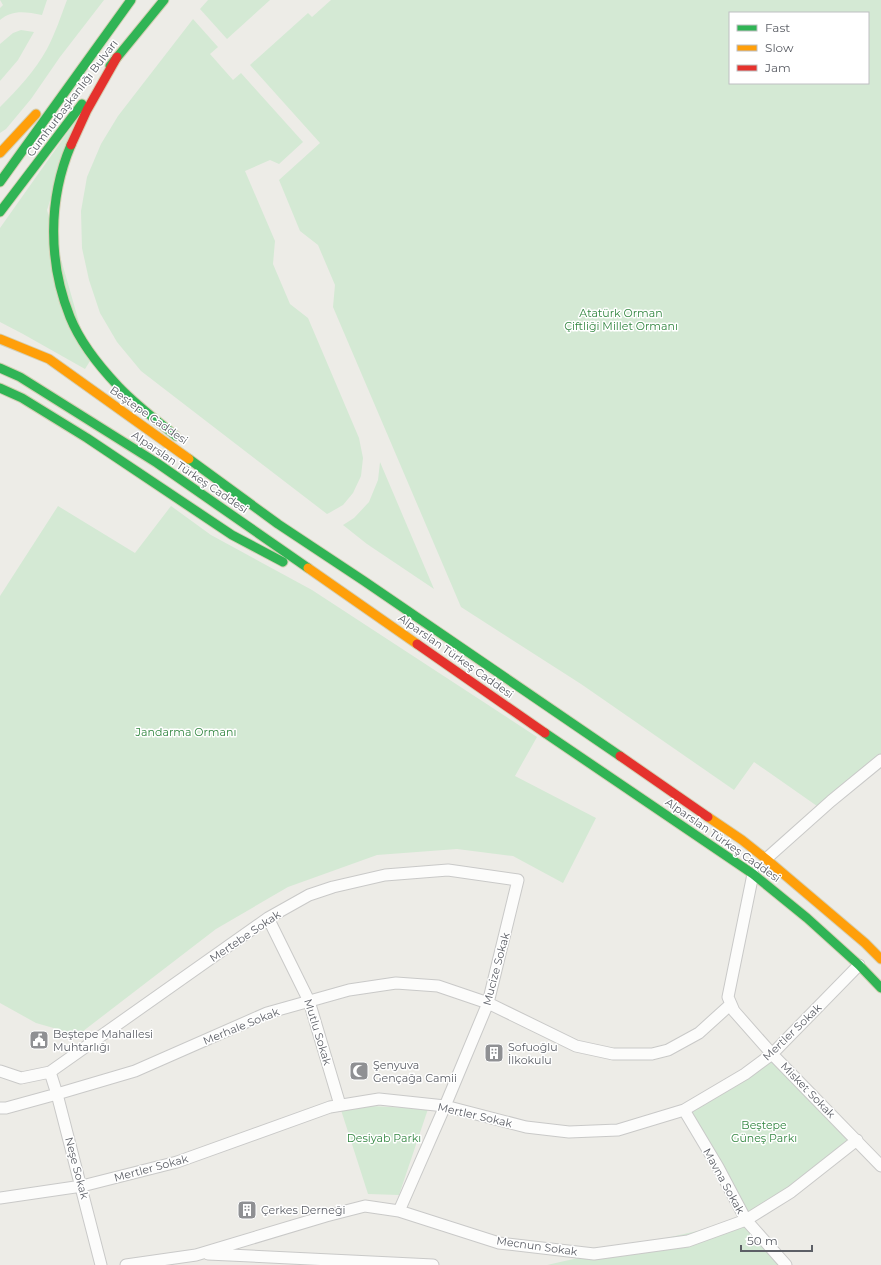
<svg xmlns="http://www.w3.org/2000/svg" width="881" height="1265" font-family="Montserrat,sans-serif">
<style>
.green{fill:#d4e9d4;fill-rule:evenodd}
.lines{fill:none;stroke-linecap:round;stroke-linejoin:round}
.street-casing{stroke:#c9c9c8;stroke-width:13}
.fast-casing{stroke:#d5cfb4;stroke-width:11}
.slow-casing{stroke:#d5cfb4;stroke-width:11}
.jam-casing{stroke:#d5cfb4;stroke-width:11}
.street{stroke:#fcfcfb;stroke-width:11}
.fast{stroke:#30b455;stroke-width:9}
.slow{stroke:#ff9f0a;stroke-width:9}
.jam{stroke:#e5322d;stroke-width:9}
.labels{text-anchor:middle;stroke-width:3;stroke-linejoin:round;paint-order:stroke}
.street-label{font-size:11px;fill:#5c5f66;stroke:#fff}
.park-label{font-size:11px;fill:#328640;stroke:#fff}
.poi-label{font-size:11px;fill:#5c5f66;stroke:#fff;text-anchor:start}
</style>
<rect width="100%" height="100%" fill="#edece7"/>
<path class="green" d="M 0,0 L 47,0 L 42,15 C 26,12 13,9 0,20 L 0,8 L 3,5 Z
M 67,0 L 104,0 L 60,57 L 31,99 L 6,129 L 0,133 L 0,107 C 18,89 35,71 47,49 C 55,34 61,16 67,0 Z
M 208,0 L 270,0 L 227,39 L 200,9 Z
M 331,0 L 881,0 L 881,754 L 817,806 L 754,762 L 734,790 L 581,684 L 461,607 L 333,307 L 335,285 L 318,245 L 300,231 L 279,180 L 320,143 L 250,65 L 308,13 L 312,17 ZM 730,13 L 868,13 L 868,83 L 730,83 Z
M 193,19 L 218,47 L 210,54 L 233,80 L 241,73 L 303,142 L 279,164 L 270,160 L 245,171 L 275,241 L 273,264 L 290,304 L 308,318 L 359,438 L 363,458 L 361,476 L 353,493 L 343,505 L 329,513 L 327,514 L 141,371 L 117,342 L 100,313 L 89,280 L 82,248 L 81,211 L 87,177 L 101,144 L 118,116 Z
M 21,30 L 34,32 L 18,60 L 0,81 L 0,44 L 13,33 Z
M 77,119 L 47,210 L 90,361 L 85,369 L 23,334 L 0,322 L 0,228 Z
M 380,462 L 434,589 L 367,544 L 343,525 L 354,518 L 369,502 L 378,480 Z
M 58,506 L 135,553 L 171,506 L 211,535 L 312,590 L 537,737 L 515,776 L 596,818 L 563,883 L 513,856 L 457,849 L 377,855 L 288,887 L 216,929 L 78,1035 L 36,1023 L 0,1003 L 0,596 Z
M 772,1054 L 857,1140 L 746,1220 L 790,1265 L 547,1265 L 746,1220 L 684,1110 Z
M 371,1106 L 428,1109 L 399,1195 L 368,1194 L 341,1110 Z"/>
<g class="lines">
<defs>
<path id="street" d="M 766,859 L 831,801 L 881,760
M 753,874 L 728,997 L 734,1011 L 772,1054 L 881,1166
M 268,918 L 309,1001 L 340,1105
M 0,1071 L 21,1078 L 50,1072 L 268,918 L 309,895 L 333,887 L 385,875 L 448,870 L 518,880 L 488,1003 L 445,1106 L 399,1211
M 50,1072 L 57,1094 L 101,1265
M 0,1108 L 6,1108 L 57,1094 L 135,1071 L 267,1013 L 349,990 L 396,983 L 438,986 L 488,1003 L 576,1046 L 613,1054 L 652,1054 L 668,1050 L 699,1033 L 731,1004
M 684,1110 L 718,1167 L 746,1220 L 786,1265
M 0,1198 L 82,1186 L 177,1162 L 330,1107 L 379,1099 L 445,1106 L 526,1127 L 569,1132 L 618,1130 L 684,1110 L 745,1074 L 772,1054 L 859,965
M 208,1254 L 433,1265
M 126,1265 L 196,1255 L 326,1216 L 365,1206 L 399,1211 L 499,1243 L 594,1254 L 688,1241 L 746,1220 L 791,1192 L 857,1140"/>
<path id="fast" d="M 110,66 L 164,0
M 71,145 C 48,199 48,262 70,317 C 80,342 100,367 118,386 C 136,405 156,420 176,436
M 0,182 L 131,0
M 0,212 L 82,104
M 0,368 L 20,377 L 157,463 L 308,568
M 0,388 L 22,398 L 87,438 L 232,535 L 283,562
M 189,459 L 278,524 L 364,581 L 620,756
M 545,733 L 753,874 L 807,918 L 859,965 L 881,988"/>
<path id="slow" d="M 0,153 L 36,114
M 0,339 L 49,359 L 189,459
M 308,568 L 417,644
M 708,817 L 742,840 L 766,859 L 865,943 L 881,959"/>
<path id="jam" d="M 71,145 L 87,110 L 117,57
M 417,644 L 545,733
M 620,756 L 708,817"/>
</defs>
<use href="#street" class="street-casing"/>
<use href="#fast" class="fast-casing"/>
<use href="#slow" class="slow-casing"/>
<use href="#jam" class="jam-casing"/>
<use href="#street" class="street"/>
<use href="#fast" class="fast"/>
<use href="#slow" class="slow"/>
<use href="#jam" class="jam"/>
</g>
<defs>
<symbol id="civic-square" viewBox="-11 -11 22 22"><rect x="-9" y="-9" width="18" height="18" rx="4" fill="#8f9093" stroke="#fff"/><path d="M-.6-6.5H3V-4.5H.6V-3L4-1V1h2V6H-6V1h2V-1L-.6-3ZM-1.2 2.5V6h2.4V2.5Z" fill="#fff"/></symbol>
<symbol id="building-square" viewBox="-11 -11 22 22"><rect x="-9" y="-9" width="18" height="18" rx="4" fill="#8f9093" stroke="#fff"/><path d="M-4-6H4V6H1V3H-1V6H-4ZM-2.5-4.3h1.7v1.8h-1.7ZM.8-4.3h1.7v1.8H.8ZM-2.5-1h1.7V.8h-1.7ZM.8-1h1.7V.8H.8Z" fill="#fff"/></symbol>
<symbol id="mosque-square" viewBox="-11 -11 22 22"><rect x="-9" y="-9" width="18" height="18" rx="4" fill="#8f9093" stroke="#fff"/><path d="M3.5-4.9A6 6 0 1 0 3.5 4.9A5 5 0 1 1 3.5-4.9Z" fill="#fff"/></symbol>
</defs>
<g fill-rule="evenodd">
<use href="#civic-square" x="28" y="1029" width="22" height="22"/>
<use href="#building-square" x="483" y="1042" width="22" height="22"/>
<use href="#mosque-square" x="348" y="1060" width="22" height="22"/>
<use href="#building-square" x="236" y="1199" width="22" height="22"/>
</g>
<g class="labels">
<g class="street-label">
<text transform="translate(72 98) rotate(-53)" y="4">Cumhurbaşkanlığı Bulvarı</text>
<text transform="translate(149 415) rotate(35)" y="4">Beştepe Caddesi</text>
<text transform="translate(190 472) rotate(34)" y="4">Alparslan Türkeş Caddesi</text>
<text transform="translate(456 656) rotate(35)" y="4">Alparslan Türkeş Caddesi</text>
<text transform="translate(723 840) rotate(35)" y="4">Alparslan Türkeş Caddesi</text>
<text transform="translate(245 936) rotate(-34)" y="4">Mertebe Sokak</text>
<text transform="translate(496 969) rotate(-75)" y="4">Mucize Sokak</text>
<text transform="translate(241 1026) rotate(-22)" y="4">Merhale Sokak</text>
<text transform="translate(318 1032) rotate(73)" y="4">Mutlu Sokak</text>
<text transform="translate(792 1032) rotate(-44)" y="4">Mertler Sokak</text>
<text transform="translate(808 1090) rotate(46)" y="4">Misket Sokak</text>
<text transform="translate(475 1115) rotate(13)" y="4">Mertler Sokak</text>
<text transform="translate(77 1168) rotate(75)" y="4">Neşe Sokak</text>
<text transform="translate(151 1168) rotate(-15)" y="4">Mertler Sokak</text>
<text transform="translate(724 1181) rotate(61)" y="4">Mavna Sokak</text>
<text transform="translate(537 1246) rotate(8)" y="4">Mecnun Sokak</text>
</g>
<g class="park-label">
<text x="621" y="317">Atatürk Orman<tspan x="621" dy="13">Çiftliği Millet Ormanı</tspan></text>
<text x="186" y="736">Jandarma Ormanı</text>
<text x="764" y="1129">Beştepe<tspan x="764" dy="13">Güneş Parkı</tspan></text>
<text x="384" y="1142">Desiyab Parkı</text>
</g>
<g class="poi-label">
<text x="53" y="1038">Beştepe Mahallesi<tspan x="53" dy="13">Muhtarlığı</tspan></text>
<text x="508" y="1051">Sofuoğlu<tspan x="508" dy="13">İlkokulu</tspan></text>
<text x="373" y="1069">Şenyuva<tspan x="373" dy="13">Gençağa Camii</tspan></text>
<text x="261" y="1214">Çerkes Derneği</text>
</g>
</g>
<rect x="729" y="12" width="140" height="72" fill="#ffffff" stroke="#bebfc2"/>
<rect x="737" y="25" width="20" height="6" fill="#30b455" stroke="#bebfc2"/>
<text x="765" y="32" font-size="12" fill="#5c5f66">Fast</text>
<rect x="737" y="45" width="20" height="6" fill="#ff9f0a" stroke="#bebfc2"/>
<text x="765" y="52" font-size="12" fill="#5c5f66">Slow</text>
<rect x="737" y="65" width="20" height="6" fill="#e5322d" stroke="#bebfc2"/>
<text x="765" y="72" font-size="12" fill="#5c5f66">Jam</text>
<path d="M741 1245v6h71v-6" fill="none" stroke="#5c5f66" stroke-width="2"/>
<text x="747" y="1245" font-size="12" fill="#5c5f66" stroke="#ffffff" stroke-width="3" paint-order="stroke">50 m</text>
</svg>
